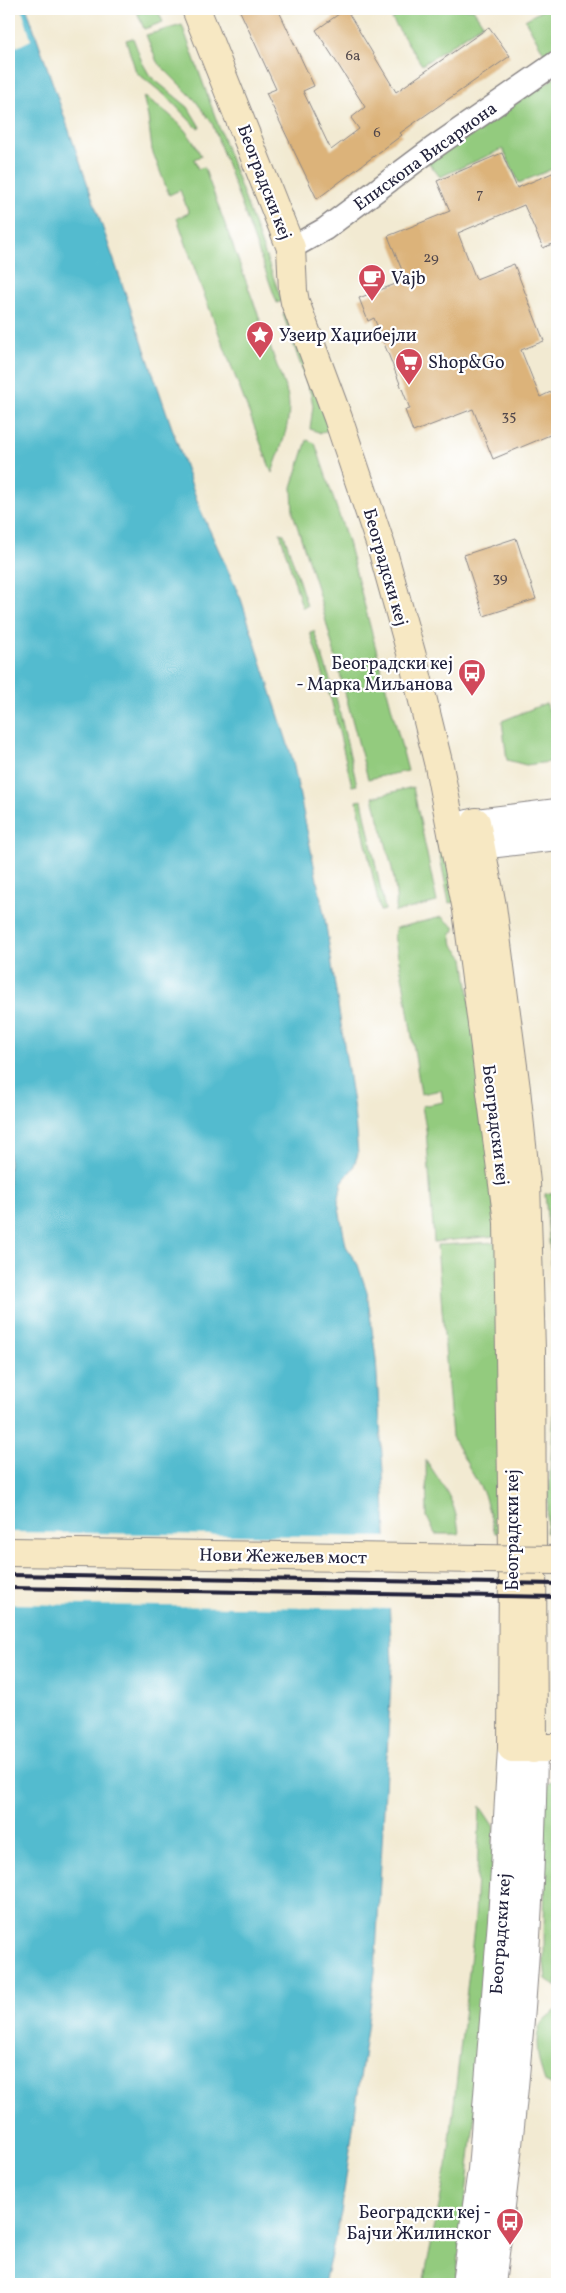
<svg xmlns="http://www.w3.org/2000/svg" width="566" height="2293" font-family="Vollkorn,serif">
<style>
.green{fill:#93cb7e;stroke:#5a765c}
.water{fill:#52bbcf;stroke:#3a6e85}
.pier{fill:#f2ead2}
.building{fill:#dcb37a}
.lines{fill:none;stroke-linecap:round;stroke-linejoin:round}
.minor-casing{stroke:#8a8686;stroke-width:25}
.tertiary-casing{stroke:#8a8686;stroke-width:30}
.secondary-casing{stroke:#8a8686;stroke-width:30}
.minor{stroke:#fff;stroke-width:22}
.tertiary{stroke:#fff;stroke-width:28}
.secondary{stroke:#f7e8c3;stroke-width:28}
.rail{stroke:#22223b;stroke-width:4}
.secondary-bridge-casing{stroke:#8a8686;stroke-width:30;stroke-linecap:butt}
.secondary-bridge{stroke:#f7e8c3;stroke-width:28}
.labels{text-anchor:middle;stroke-width:4.5;stroke-linejoin:round;paint-order:stroke}
.number-label{font-size:15px;fill:#50464b}
.street-label{font-size:18px;fill:#22223b;stroke:#fff}
.poi-label{font-size:18px;fill:#22223b;stroke:#fff;text-anchor:start}
</style>
<rect width="100%" height="100%" fill="#fff"/>
<filter id="ink" filterUnits="userSpaceOnUse"><feTurbulence type="fractalNoise" baseFrequency=".02" numOctaves="2"/><feDisplacementMap in="SourceGraphic" scale="10" xChannelSelector="R" yChannelSelector="G"/><feConvolveMatrix kernelMatrix="1 2 1 2 8 2 1 2 1" color-interpolation-filters="sRGB"/></filter>
<filter id="wash" filterUnits="userSpaceOnUse"><feTurbulence type="fractalNoise" baseFrequency=".0096" numOctaves="4" result="noise"/><feDisplacementMap in="SourceGraphic" scale="20" xChannelSelector="R" yChannelSelector="G"/><feGaussianBlur stdDeviation="1.12" result="paint"/><feColorMatrix in="noise" values="0 0 0 0 0 0 0 0 0 0 0 0 0 0 0 0 0 1.4 0 .05"/><feComposite in="paint" operator="in"/></filter>
<g filter="url(#wash)">
<rect width="100%" height="100%" fill="#f2ead2"/>
<path class="green" d="M 136,9 L 157,9 L 163,22 L 144,29 Z
M 407,9 L 473,9 L 483,24 L 422,65 L 392,19 Z
M 544,9 L 557,9 L 557,51 L 547,58 L 525,20 Z
M 182,25 L 282,301 L 277,303 L 212,123 L 195,100 L 157,62 L 146,35 Z
M 133,38 L 142,62 L 150,76 L 188,107 L 200,127 L 197,128 L 167,97 L 136,72 L 126,40 Z
M 557,76 L 557,167 L 519,183 L 503,149 L 440,177 L 428,162 Z
M 143,96 C 168,111 189,129 201,156 L 194,159 L 198,169 L 204,167 L 287,393 C 294,417 280,450 272,473 L 200,284 L 177,218 L 189,213 L 180,190 L 169,195 L 152,150 L 148,117 Z
M 288,312 L 330,429 L 321,433 L 310,429 L 313,406 L 311,395 L 283,314 Z
M 307,440 L 315,443 L 348,542 L 408,771 L 368,779 L 317,588 L 293,513 L 292,487 Z
M 280,533 L 284,534 L 307,606 L 302,607 Z
M 314,631 L 337,701 L 357,785 L 352,786 L 332,703 L 310,632 Z
M 546,703 L 557,729 L 557,761 L 526,765 L 507,760 L 502,721 Z
M 413,787 L 437,902 L 395,912 C 402,890 379,822 373,797 Z
M 362,800 L 385,910 L 380,911 L 357,801 Z
M 438,807 L 457,902 L 449,903 L 431,809 Z
M 442,917 L 454,927 L 455,931 L 451,933 L 453,945 L 464,958 L 494,1170 L 494,1236 L 434,1242 L 426,1129 L 422,1106 L 443,1102 L 441,1090 L 421,1094 L 404,986 L 394,936 L 396,928 Z
M 557,1192 L 557,1329 L 545,1194 Z
M 499,1242 L 508,1532 L 495,1533 L 484,1494 L 452,1437 L 437,1245 Z
M 557,1349 L 557,1533 L 546,1533 L 557,1367 Z
M 426,1460 C 444,1488 456,1500 459,1534 L 435,1534 L 427,1517 Z
M 557,1776 L 557,1987 L 546,1979 L 544,1963 L 545,1808 L 548,1785 Z
M 480,1806 L 494,1827 L 483,2042 L 456,2284 L 423,2284 L 447,2166 L 475,1918 Z
M 557,2010 L 557,2088 L 545,2082 C 540,2068 533,2041 540,2026 C 543,2019 551,2014 557,2010 Z"/>
<path class="water" d="M 9,9 L 27,9 L 200,509 L 241,599 L 292,757 L 325,919 L 354,1110 L 358,1154 L 353,1168 L 342,1182 L 338,1203 L 346,1246 L 358,1265 L 367,1292 L 376,1359 L 383,1472 L 392,1663 L 375,1972 L 341,2213 L 324,2284 L 9,2284 Z"/>
<path class="pier" d="M 9,9 L 22,9 L 31,40 L 17,47 L 9,34 Z
M 9,1532 L 389,1537 L 392,1609 L 9,1604 Z"/>
<g id="blocks">
<path class="building" d="M 239,9 L 278,9 L 314,86 L 303,91 L 331,150 L 359,129 L 351,118 L 365,107 L 316,30 L 346,9 L 396,92 L 489,27 L 510,56 L 400,133 L 402,135 L 317,199 L 266,93 L 276,89 Z
M 502,153 L 517,188 L 557,171 L 557,242 L 543,248 L 524,205 L 458,233 L 476,279 L 514,264 L 544,341 L 521,350 L 540,397 L 557,389 L 557,432 L 493,459 L 473,409 L 413,432 L 405,410 L 410,409 L 374,318 L 368,321 L 359,298 L 406,280 L 388,236 L 450,211 L 437,181 Z
M 516,538 L 536,599 L 484,616 L 464,555 Z"/>
</g>
</g>
<g filter="url(#ink)">
<use href="#blocks" fill-opacity="0" stroke="#8a8686" stroke-width="1"/>
<g class="lines">
<defs>
<path id="minor" d="M 291,248 L 325,229 L 433,148 L 557,62"/>
<path id="tertiary" d="M 557,813 L 468,824 L 453,837 L 469,844 L 480,845 L 557,836
M 466,2284 L 482,2170 L 502,1920 L 512,1748
M 491,2284 C 515,2107 531,1928 533,1749"/>
<path id="secondary" d="M 196,9 L 291,248 L 293,291 L 295,302 L 338,418 L 383,552 L 413,660 L 439,766 L 467,910 L 508,1222 L 513,1553 L 512,1748 L 557,1748
M 476,822 L 492,906 L 516,1089 L 526,1183 L 531,1350 L 533,1749"/>
</defs>
<use href="#minor" class="minor-casing"/>
<use href="#tertiary" class="tertiary-casing"/>
<use href="#secondary" class="secondary-casing"/>
<use href="#minor" class="minor"/>
<use href="#tertiary" class="tertiary"/>
<use href="#secondary" class="secondary"/>
<path class="rail" d="M 9,1575 L 557,1584
M 9,1588 L 557,1597"/>
<defs>
<path id="secondary-bridge" d="M 9,1552 L 557,1560"/>
</defs>
<use href="#secondary-bridge" class="secondary-bridge-casing"/>
<use href="#secondary-bridge" class="secondary-bridge"/>
</g>
</g>
<defs>
<symbol id="cafe-pin" viewBox="-11 -11 22 30"><path d="M0 17L-7.5 6A9.5 9.5 0 1 1 7.5 6Z" fill="#d1495b" stroke="#fff"/><path d="M-5.5-4.5H6V0H3Q3 3.5 0 3.5H-2.5Q-5.5 3.5-5.5 0ZM3-3.2v2h1.7v-2ZM-6 4.5H4V6H-6Z" fill="#fff"/></symbol>
<symbol id="sight-pin" viewBox="-11 -11 22 30"><path d="M0 17L-7.5 6A9.5 9.5 0 1 1 7.5 6Z" fill="#d1495b" stroke="#fff"/><path d="M0-6L1.8-2.2L6-1.7L2.9 1.2L3.7 5.4L0 3.3L-3.7 5.4L-2.9 1.2L-6-1.7L-1.8-2.2Z" fill="#fff"/></symbol>
<symbol id="supermarket-pin" viewBox="-11 -11 22 30"><path d="M0 17L-7.5 6A9.5 9.5 0 1 1 7.5 6Z" fill="#d1495b" stroke="#fff"/><path d="M-6-5.5h2.5l.6 2H6L4.5 2H-2.5L-4.4-4H-6ZM-1.5 3.2a1.3 1.3 0 1 0 .1 0ZM3 3.2a1.3 1.3 0 1 0 .1 0Z" fill="#fff"/></symbol>
<symbol id="bus-pin" viewBox="-11 -11 22 30"><path d="M0 17L-7.5 6A9.5 9.5 0 1 1 7.5 6Z" fill="#d1495b" stroke="#fff"/><path d="M-5-6H5V4H4V6H2V4H-2V6H-4V4H-5ZM-3.5-4V0h7V-4ZM-3.5 1.2v1.5H-2V1.2ZM2 1.2v1.5H3.5V1.2Z" fill="#fff"/></symbol>
</defs>
<g fill-rule="evenodd">
<use href="#cafe-pin" x="356" y="262" width="32" height="43"/>
<use href="#sight-pin" x="244" y="319" width="32" height="43"/>
<use href="#supermarket-pin" x="393" y="346" width="32" height="43"/>
<use href="#bus-pin" x="456" y="657" width="32" height="43"/>
<use href="#bus-pin" x="494" y="2206" width="32" height="43"/>
</g>
<g class="labels">
<g class="number-label">
<text x="353" y="60">6a</text>
<text x="377" y="137">6</text>
<text x="480" y="198">7</text>
<text x="431" y="262">29</text>
<text x="509" y="420">35</text>
<text x="500" y="582">39</text>
</g>
<g class="street-label">
<text transform="translate(425 156) rotate(-36)" y="6">Епископа Висариона</text>
<text transform="translate(265 182) rotate(69)" y="6">Београдски кеј</text>
<text transform="translate(386 567) rotate(74)" y="6">Београдски кеј</text>
<text transform="translate(496 1125) rotate(83)" y="6">Београдски кеј</text>
<text transform="translate(512 1530) rotate(-90)" y="6">Београдски кеј</text>
<text transform="translate(283 1556) rotate(1)" y="6">Нови Жежељев мост</text>
<text transform="translate(500 1934) rotate(-86)" y="6">Београдски кеј</text>
</g>
<g class="poi-label">
<text x="391" y="284">Vajb</text>
<text x="279" y="341">Узеир Хаџибејли</text>
<text x="428" y="368">Shop&amp;Go</text>
<text x="453" y="669" text-anchor="end">Београдски кеј<tspan x="453" dy="21">- Марка Миљанова</tspan></text>
<text x="491" y="2218" text-anchor="end">Београдски кеј -<tspan x="491" dy="21">Бајчи Жилинског</tspan></text>
</g>
</g>
<rect width="566" height="2293" fill="none" stroke="#fff" stroke-width="30"/>
</svg>
